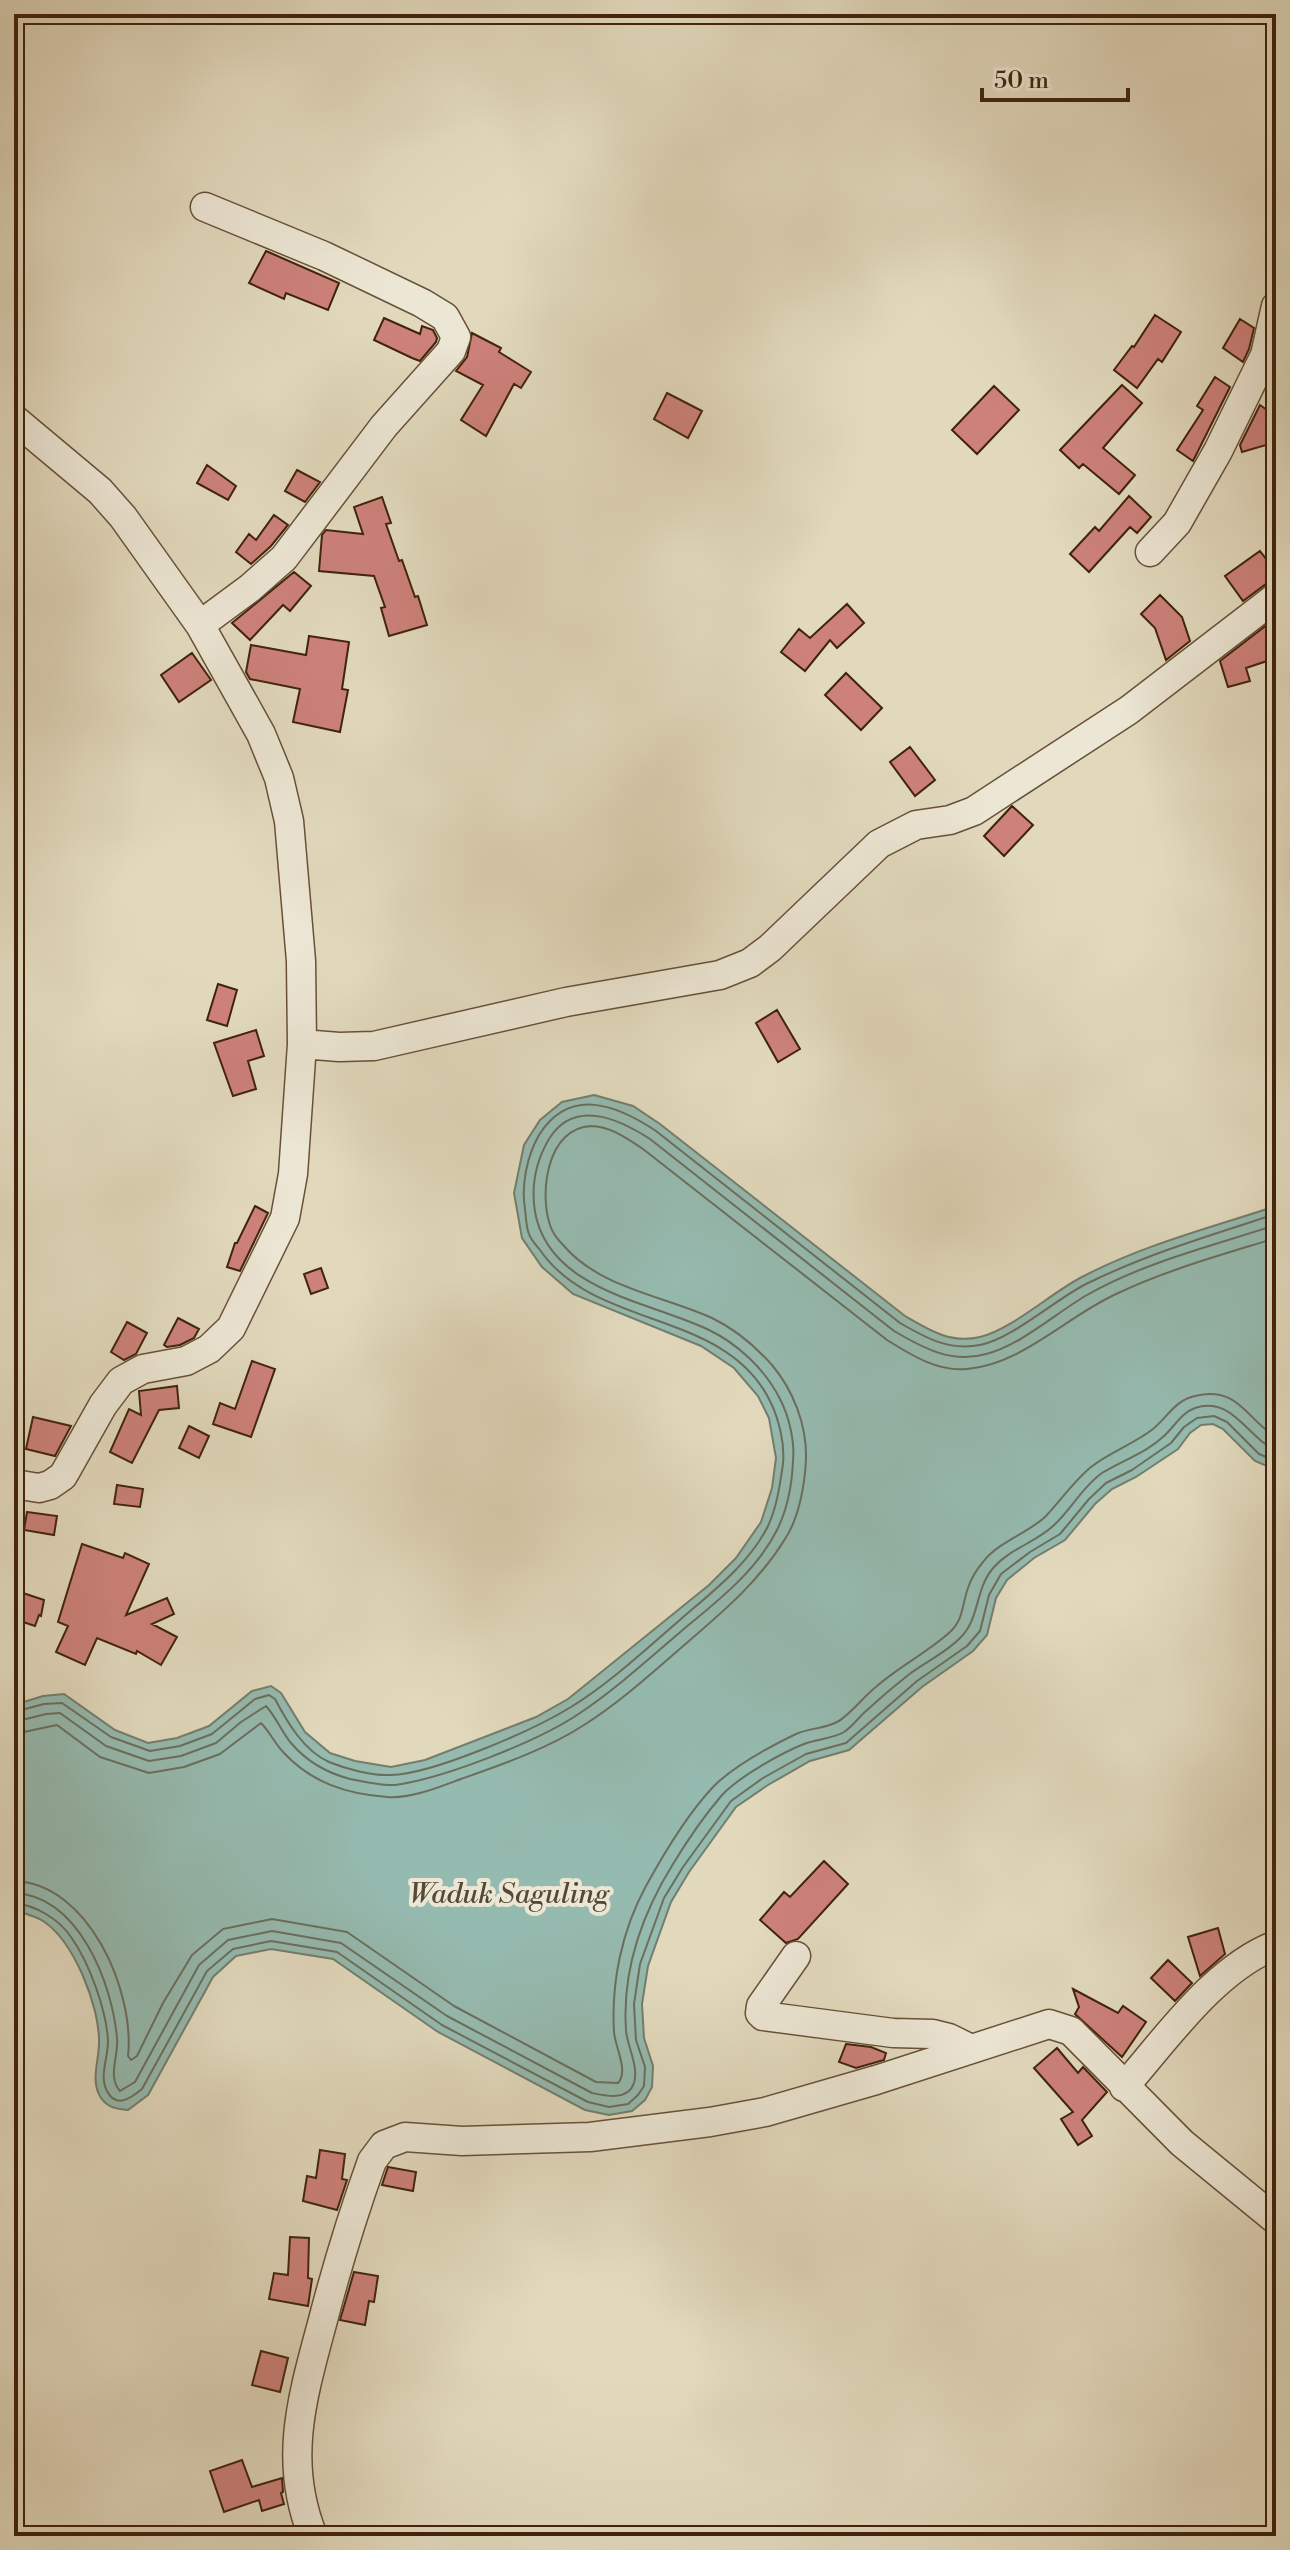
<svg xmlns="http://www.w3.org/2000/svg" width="1290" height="2550" font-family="'Libre Bodoni',serif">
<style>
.water{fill:#95baaf;stroke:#737e6d;stroke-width:2}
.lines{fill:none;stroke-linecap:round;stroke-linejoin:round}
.shore{stroke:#6a6e5d;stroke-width:2}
.building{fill:#cd817a;stroke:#40230b;stroke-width:2}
.minor-casing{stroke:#685038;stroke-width:31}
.minor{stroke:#ece6d4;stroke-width:28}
.labels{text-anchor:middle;stroke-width:8;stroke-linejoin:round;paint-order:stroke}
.water-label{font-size:28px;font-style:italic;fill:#554934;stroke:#ece6d4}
</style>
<rect width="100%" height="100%" fill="#e2d9bd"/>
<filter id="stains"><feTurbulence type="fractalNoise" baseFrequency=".0025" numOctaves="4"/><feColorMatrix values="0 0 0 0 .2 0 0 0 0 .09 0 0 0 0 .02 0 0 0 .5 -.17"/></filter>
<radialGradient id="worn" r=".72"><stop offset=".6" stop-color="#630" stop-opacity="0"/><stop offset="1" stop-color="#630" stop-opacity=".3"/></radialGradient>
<path class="water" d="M 594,1095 L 633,1106 L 660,1124 L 905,1316 C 929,1330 951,1344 980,1337 C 1012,1329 1050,1294 1080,1278 C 1142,1245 1210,1228 1276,1206 L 1276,1470 L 1255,1461 L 1223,1429 L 1213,1424 L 1201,1425 L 1190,1433 L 1178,1449 L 1136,1477 L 1112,1489 L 1095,1504 L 1065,1540 L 1034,1558 L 1007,1580 L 996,1598 L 987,1635 L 973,1651 L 922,1687 L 849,1750 L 810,1761 L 768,1785 L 736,1807 L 689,1872 L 671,1902 L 648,1966 L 642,2004 L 644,2038 L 653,2066 L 652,2087 L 645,2100 L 632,2111 L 609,2115 L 585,2110 L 438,2032 L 333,1959 L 271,1949 L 236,1956 L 213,1977 L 148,2095 L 128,2110 C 117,2109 108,2108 101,2098 C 90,2081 99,2061 99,2043 C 100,2007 74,1941 43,1921 C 35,1916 23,1913 14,1910 L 14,1705 L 43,1696 L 64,1694 L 115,1730 L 148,1743 L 177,1738 L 209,1726 L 252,1691 L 271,1686 L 281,1693 L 305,1732 L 330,1753 L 355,1761 L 391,1767 L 425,1760 L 536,1717 L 568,1699 L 709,1585 L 736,1558 L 761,1522 L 772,1488 L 776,1458 L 769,1418 L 758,1396 L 734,1368 L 701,1346 L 573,1294 L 542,1267 L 522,1238 L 514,1193 L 524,1145 L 540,1120 L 562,1102 Z"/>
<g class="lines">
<path class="shore" d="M 14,1712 L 44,1704 L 62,1703 L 111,1737 L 150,1751 L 180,1746 L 212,1734 L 255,1699 L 269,1695 L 275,1699 C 287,1722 304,1751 329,1762 C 346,1769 372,1776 391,1775 C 433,1774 534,1730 571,1707 C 610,1683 646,1649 681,1619 C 712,1592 749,1564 768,1526 C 777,1507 780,1484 783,1464 C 785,1444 779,1419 770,1401 C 725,1309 595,1330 540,1250 C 536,1245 531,1240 529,1234 C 526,1227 526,1217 525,1209 C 521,1185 527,1156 539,1135 C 570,1086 617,1105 656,1131 L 900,1323 C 926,1338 949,1351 980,1345 C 1012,1339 1056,1299 1086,1284 C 1147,1254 1211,1235 1276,1214
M 14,1722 L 46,1714 L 60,1713 L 106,1746 L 149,1761 L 181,1756 L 216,1743 L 241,1722 L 266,1706 C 276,1717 282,1732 291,1743 C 307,1762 327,1773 350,1779 C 364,1782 382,1786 395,1785 C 445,1778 539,1741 580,1713 C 617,1688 651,1657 685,1628 C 719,1600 757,1570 777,1530 C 787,1510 792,1484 793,1461 C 795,1442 789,1416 780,1399 C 765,1369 737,1343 707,1329 C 648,1301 549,1290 535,1212 C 531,1187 536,1161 549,1139 C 574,1098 619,1119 650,1139 L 894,1331 C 923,1348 952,1364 986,1354 C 1021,1345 1056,1313 1087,1295 C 1145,1262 1212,1246 1276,1225
M 14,1734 L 57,1725 L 100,1757 L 149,1773 L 184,1767 L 220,1754 L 261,1723 C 270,1732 275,1744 284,1753 C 312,1783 347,1794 387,1797 C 411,1799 439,1787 461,1779 C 503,1764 547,1749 584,1725 C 622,1701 655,1670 689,1641 C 725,1610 760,1580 785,1539 C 799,1518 805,1484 806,1459 C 807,1425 793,1390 772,1365 C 755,1346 735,1329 712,1318 C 664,1296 600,1288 564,1246 C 559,1241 552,1232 550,1225 C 539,1193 547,1128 591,1126 C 610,1126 628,1139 643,1149 L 887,1340 C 911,1355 938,1372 967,1369 C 1022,1364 1065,1318 1114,1295 C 1166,1270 1221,1255 1276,1238
M 14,1881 C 89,1883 135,1992 128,2056 L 131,2060 L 137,2056 L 163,2003 L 192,1955 L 223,1929 L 272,1919 L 347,1932 L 454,2006 L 596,2082 L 618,2083 C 629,2071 615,2047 614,2032 C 611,1982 622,1930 646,1886 C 663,1855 690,1811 714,1786 C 735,1765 769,1747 796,1734 C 809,1728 824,1729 837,1722 C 849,1716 865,1695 877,1686 C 900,1666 928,1652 950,1632 C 964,1619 962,1604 968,1588 C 971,1579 977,1569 983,1562 C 999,1541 1029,1533 1046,1516 C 1061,1500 1074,1481 1091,1467 C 1108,1453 1134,1444 1153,1429 C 1167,1418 1175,1400 1195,1396 C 1238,1385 1247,1420 1276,1437
M 14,1893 C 79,1896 112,1983 117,2038 C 119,2055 107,2077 120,2091 L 135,2082 L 199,1965 L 228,1940 L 272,1931 L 341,1943 L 447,2016 L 592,2093 C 606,2096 628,2101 634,2083 C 639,2066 627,2046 626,2030 C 622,1971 642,1914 673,1864 C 687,1841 704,1816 722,1795 C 739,1777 781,1753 804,1744 C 816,1739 832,1739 844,1732 C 853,1726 858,1718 866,1711 C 879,1699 893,1687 907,1676 C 925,1662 946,1653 961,1637 C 980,1618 975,1588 994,1567 C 1010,1549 1036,1542 1053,1526 C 1071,1510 1082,1487 1102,1473 C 1123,1460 1146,1453 1164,1436 C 1175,1426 1181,1413 1195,1408 C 1232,1395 1248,1439 1276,1450
M 14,1903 C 35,1905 59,1919 71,1937 C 89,1962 107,2011 108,2042 C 108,2058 99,2076 107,2091 C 116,2109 131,2098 142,2089 L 207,1971 L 233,1949 L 271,1941 L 337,1952 L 442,2025 L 588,2102 L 609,2107 L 628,2104 L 638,2095 L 644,2086 L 645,2067 L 636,2040 L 634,2004 L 640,1964 L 664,1898 L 683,1867 L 731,1801 L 763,1778 L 806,1754 L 846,1743 L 917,1681 L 967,1646 L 980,1631 L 989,1595 L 1001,1574 L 1030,1552 L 1060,1534 L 1089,1499 L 1106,1483 L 1132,1470 L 1171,1443 L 1184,1427 L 1197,1418 L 1214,1416 L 1227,1422 L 1259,1454 L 1276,1461"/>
</g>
<path class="building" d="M 266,251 L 339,283 L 328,310 L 286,293 L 284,299 L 249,283 Z
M 1155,315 L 1181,332 L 1162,362 L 1158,359 L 1137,388 L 1114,370 L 1132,346 L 1134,347 Z
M 384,318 L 420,334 L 422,326 L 433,330 L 437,338 L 436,342 L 420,361 L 412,358 L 374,340 Z
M 1240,319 L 1254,328 L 1249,349 L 1243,362 L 1223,348 Z
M 472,333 L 501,348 L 499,352 L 531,372 L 521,388 L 514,384 L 486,436 L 461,420 L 483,385 L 456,371 L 467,357 Z
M 1215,377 L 1230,387 L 1193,461 L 1177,450 L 1203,410 L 1197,406 Z
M 1122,385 L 1142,403 L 1103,448 L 1135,475 L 1119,494 L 1083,464 L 1079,468 L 1060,450 Z
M 994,386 L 1019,410 L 977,454 L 952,430 Z
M 667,393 L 702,411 L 688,438 L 654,419 Z
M 1260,405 L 1267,410 L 1276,442 L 1242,452 L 1240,445 Z
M 207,465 L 236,486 L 228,500 L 197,483 Z
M 297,470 L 320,482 L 305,502 L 285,491 Z
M 1129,496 L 1151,517 L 1137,533 L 1130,527 L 1089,572 L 1070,554 L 1095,527 L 1099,531 Z
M 382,497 L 391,523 L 386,524 L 399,561 L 402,560 L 415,597 L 418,596 L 427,625 L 389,636 L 381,608 L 385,607 L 374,576 L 319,571 L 322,535 L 326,530 L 363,534 L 354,507 Z
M 274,515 L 288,525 L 271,546 L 251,564 L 236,552 L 249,534 L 256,540 Z
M 1260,551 L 1276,572 L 1276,580 L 1266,584 L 1243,601 L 1225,576 Z
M 294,572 L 311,586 L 290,611 L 283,605 L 250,640 L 232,623 Z
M 1160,595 L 1182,617 L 1190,641 L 1166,660 L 1155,628 L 1141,614 Z
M 847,604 L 864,623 L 837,648 L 830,640 L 805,671 L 781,652 L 799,629 L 810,638 Z
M 1276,622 L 1276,658 L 1246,668 L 1250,681 L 1228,687 L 1220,661 L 1268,624 Z
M 309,636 L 349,642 L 342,689 L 348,690 L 340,732 L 293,722 L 300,689 L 250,679 L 246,672 L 251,645 L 306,655 Z
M 192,653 L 211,680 L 179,702 L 161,675 Z
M 846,673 L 882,708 L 861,730 L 825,695 Z
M 910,747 L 935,780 L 915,796 L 890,762 Z
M 1012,806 L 1033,825 L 1004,856 L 984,836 Z
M 218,984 L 237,990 L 227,1026 L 207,1020 Z
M 777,1010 L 800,1049 L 778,1062 L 756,1023 Z
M 256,1030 L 264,1056 L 248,1061 L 256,1089 L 233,1096 L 214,1043 Z
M 255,1206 L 268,1213 L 240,1271 L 227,1267 L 235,1243 L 237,1243 Z
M 321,1268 L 328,1288 L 311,1294 L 304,1274 Z
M 178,1318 L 199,1329 L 194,1338 L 180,1345 L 167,1347 L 164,1345 Z
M 127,1322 L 147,1333 L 136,1354 L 124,1360 L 111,1352 Z
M 252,1361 L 275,1369 L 251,1437 L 213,1424 L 220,1403 L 235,1409 Z
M 177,1386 L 179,1408 L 159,1410 L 132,1463 L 110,1452 L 129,1409 L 141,1415 L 139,1391 Z
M 33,1417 L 71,1426 L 55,1456 L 26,1449 Z
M 189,1426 L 209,1436 L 199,1458 L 179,1448 Z
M 117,1485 L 143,1489 L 140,1507 L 114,1504 Z
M 27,1512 L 57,1516 L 54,1535 L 24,1530 Z
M 82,1544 L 123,1558 L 125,1553 L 149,1564 L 126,1615 L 167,1598 L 174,1614 L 152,1624 L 177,1637 L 161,1665 L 137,1651 L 136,1654 L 97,1638 L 85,1665 L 56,1652 L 68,1626 L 58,1622 Z
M 14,1590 L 44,1600 L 41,1616 L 39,1615 L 35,1626 L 14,1619 Z
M 824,1861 L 848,1884 L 798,1939 L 786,1943 L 760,1920 L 784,1892 L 790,1897 Z
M 1218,1928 L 1225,1954 L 1200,1976 L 1188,1937 Z
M 1168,1960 L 1192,1983 L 1175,2001 L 1151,1978 Z
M 1073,1989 L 1118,2013 L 1123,2006 L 1146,2022 L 1122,2057 L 1075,2014 L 1079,2007 Z
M 846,2044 L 871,2047 L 886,2053 L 884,2060 L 856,2068 L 839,2062 Z
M 1057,2048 L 1078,2073 L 1083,2067 L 1107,2092 L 1082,2120 L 1092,2136 L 1078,2145 L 1061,2119 L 1073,2112 L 1034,2068 Z
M 320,2150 L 345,2154 L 342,2179 L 347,2180 L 337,2210 L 303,2201 L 307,2176 L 316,2178 Z
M 388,2167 L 416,2172 L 413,2191 L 382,2185 Z
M 290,2237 L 309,2238 L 308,2278 L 312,2279 L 308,2306 L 269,2299 L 274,2273 L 288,2275 Z
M 354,2272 L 378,2276 L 374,2302 L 369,2301 L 365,2325 L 340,2320 Z
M 261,2351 L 288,2358 L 280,2392 L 252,2385 Z
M 242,2460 L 252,2487 L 282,2478 L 283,2492 L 281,2493 L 284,2504 L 262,2511 L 259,2500 L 224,2512 L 210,2471 Z"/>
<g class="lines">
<defs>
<path id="minor" d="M 14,419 L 100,491 L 123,517 L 200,625 L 261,734 L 279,778 L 289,821 L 301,961 L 302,1044 L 339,1047 L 374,1046 L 566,1002 L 720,975 L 750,963 L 770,948 L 879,844 L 916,825 L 950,820 L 974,811 L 1129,710 L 1276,597
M 1150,552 L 1177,523 L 1218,451 L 1265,355 L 1276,306
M 200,625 L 250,588 L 284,558 L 384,426 L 451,351 L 456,337 L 445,317 L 422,303 L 324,256 L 205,207
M 14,1484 L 39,1488 L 50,1485 L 63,1476 L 103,1405 L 121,1381 L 143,1369 L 186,1361 L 209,1349 L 231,1328 L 285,1218 L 293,1174 L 302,1044
M 796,1956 L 761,2006 L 760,2013 L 763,2016 L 893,2033 L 933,2034 L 949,2038 L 971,2049
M 1124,2087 C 1166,2039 1215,1968 1276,1945
M 313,2536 C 282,2460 303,2395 323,2320 C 337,2266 353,2214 372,2161 L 384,2145 L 405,2137 L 462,2141 L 590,2137 L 710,2122 L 765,2112 L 876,2080 L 1049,2024 L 1071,2031 L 1182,2143 L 1276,2220"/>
</defs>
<use href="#minor" class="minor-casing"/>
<use href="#minor" class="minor"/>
</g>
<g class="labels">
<g class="water-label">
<text x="509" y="1903">Waduk Saguling</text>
</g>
</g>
<rect width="1290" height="2550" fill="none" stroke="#e2d9bd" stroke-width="48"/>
<rect x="16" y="16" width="1258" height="2518" fill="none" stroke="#40230b" stroke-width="4"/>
<rect x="24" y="24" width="1242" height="2502" fill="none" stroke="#40230b" stroke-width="2"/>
<path d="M982 88v12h146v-12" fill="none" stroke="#40230b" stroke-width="4"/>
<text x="994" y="88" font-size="24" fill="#40230b" stroke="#ece6d4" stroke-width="6" paint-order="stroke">50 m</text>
<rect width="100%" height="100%" filter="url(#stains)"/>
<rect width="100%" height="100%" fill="url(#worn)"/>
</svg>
